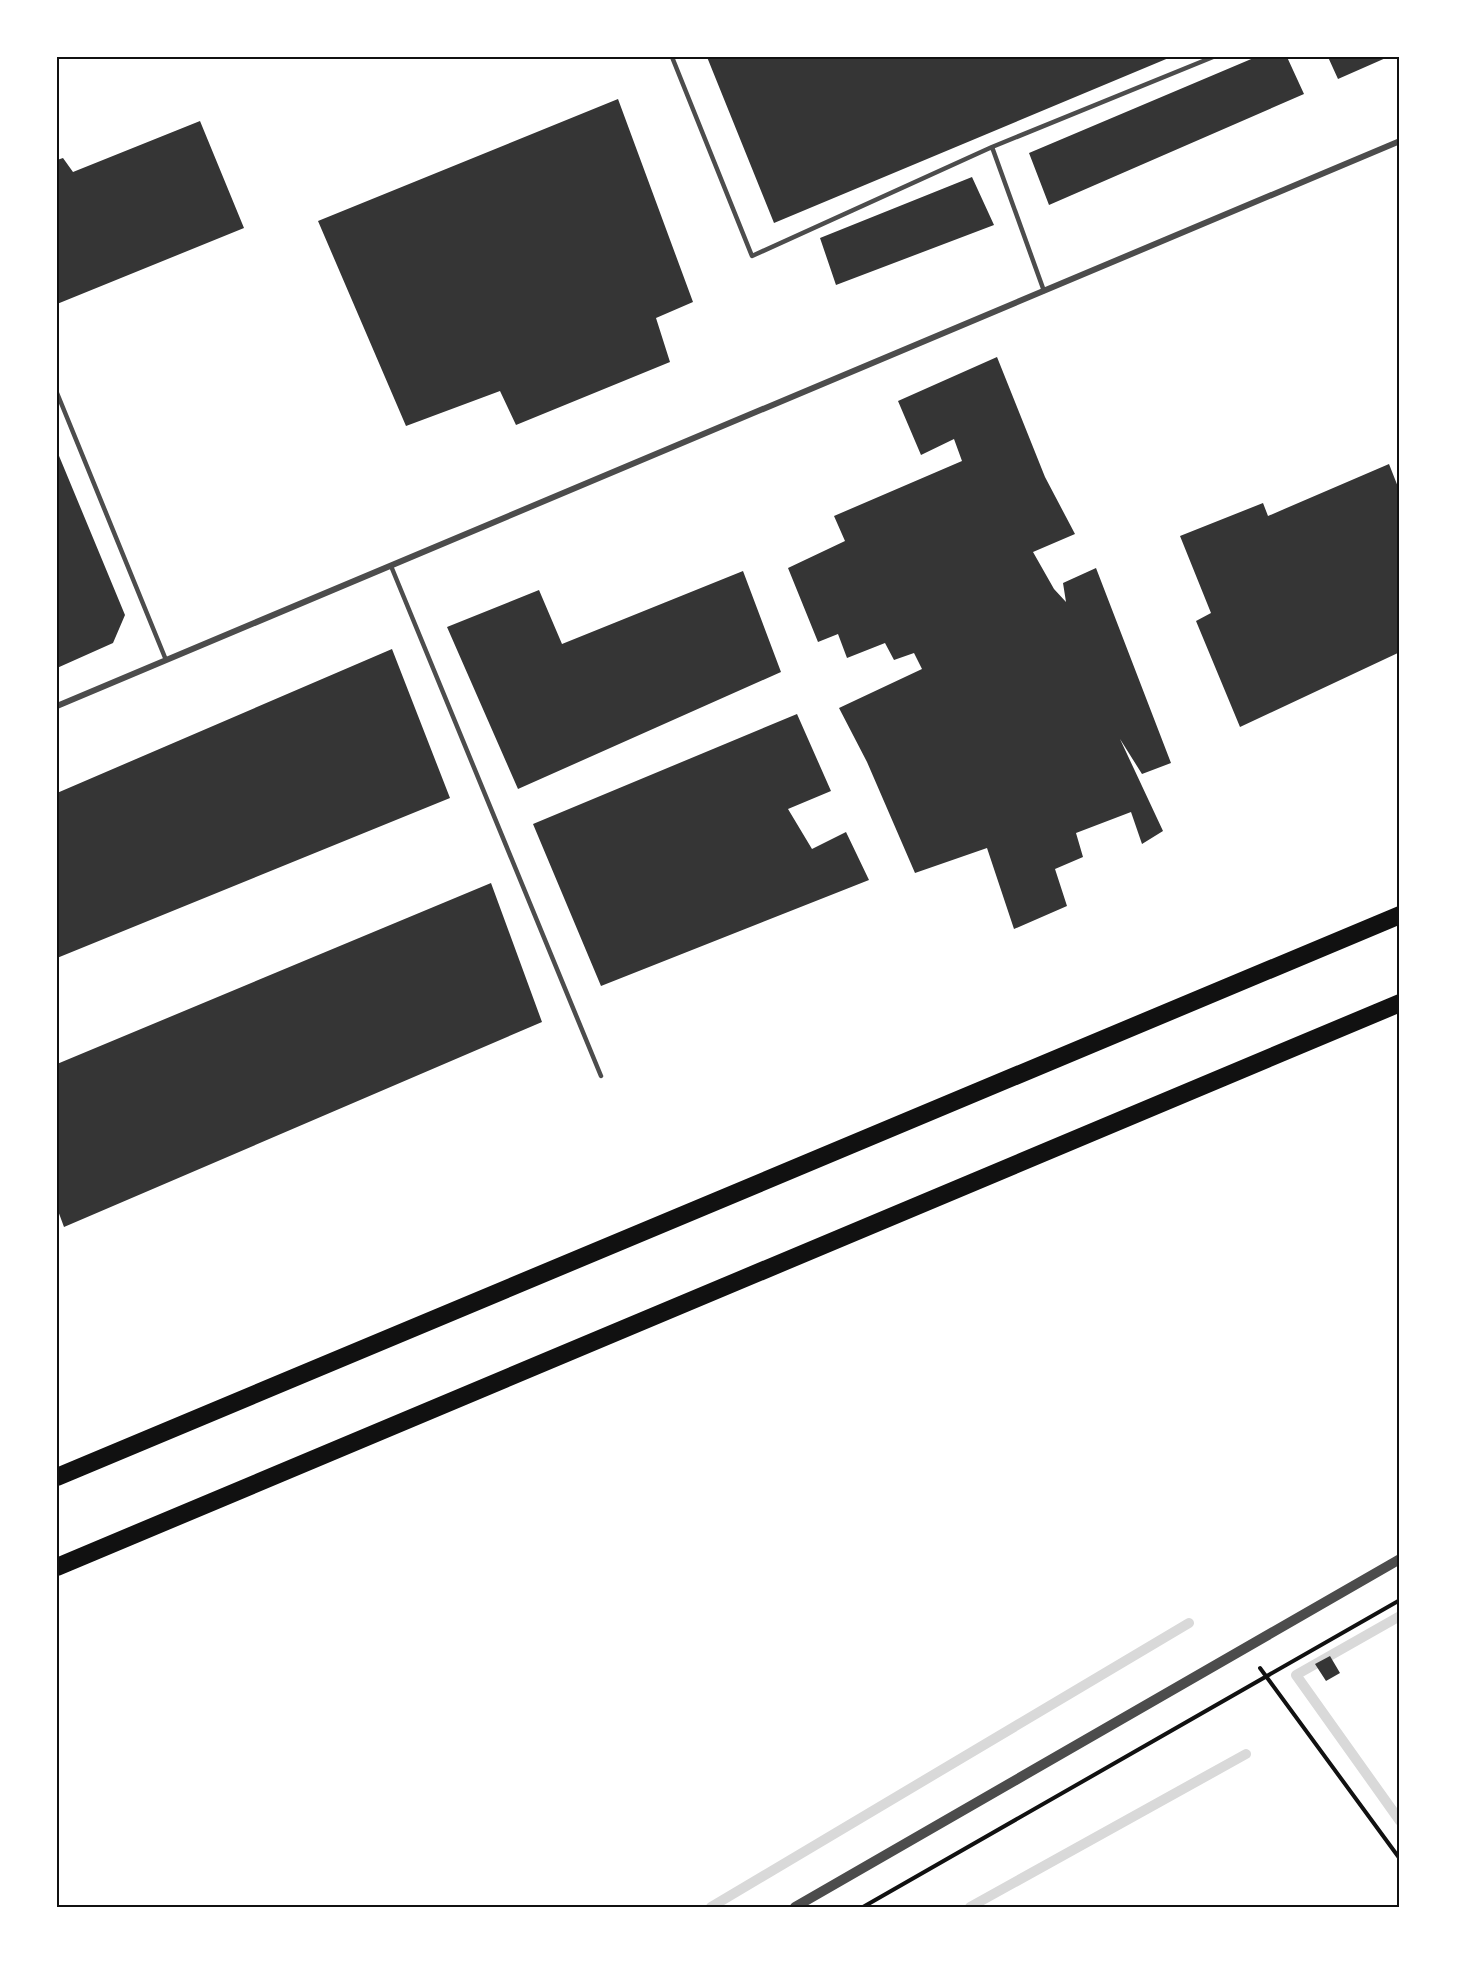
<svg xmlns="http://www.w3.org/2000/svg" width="1457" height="1964" font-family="Poppins,sans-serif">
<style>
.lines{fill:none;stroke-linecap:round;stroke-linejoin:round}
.stream{stroke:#d9d9d9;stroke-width:10}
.building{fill:#353535}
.path{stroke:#111;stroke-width:4}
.service{stroke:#4c4c4c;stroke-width:4.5}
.minor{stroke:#4c4c4c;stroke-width:6}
.tertiary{stroke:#4c4c4c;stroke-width:10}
.motorway{stroke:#111;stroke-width:18}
.neatline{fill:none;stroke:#111;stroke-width:2}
</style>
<rect width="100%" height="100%" fill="#fff"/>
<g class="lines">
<path class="stream" d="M 1400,1616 L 1296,1675 L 1400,1821
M 711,1907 L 1189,1623
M 970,1907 L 1246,1754"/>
</g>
<path class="building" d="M 707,57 L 1171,57 L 774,223 Z
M 1256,57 L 1287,57 L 1304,94 L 1049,205 L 1029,153 Z
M 1328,57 L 1388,57 L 1338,79 Z
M 618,99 L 693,302 L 656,318 L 670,362 L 516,425 L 500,391 L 406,426 L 318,221 Z
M 200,121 L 244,228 L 57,304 L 57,160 L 63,158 L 73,172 Z
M 972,177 L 994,225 L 836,285 L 820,238 Z
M 997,357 L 1045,477 L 1075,534 L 1033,552 L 1054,589 L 1066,602 L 1063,583 L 1096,568 L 1171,763 L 1142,774 L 1120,739 L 1163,831 L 1142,844 L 1131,812 L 1076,833 L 1083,857 L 1055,869 L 1067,906 L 1014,929 L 987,848 L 915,873 L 867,762 L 839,708 L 922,669 L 914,653 L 894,660 L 885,643 L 847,658 L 838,634 L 818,642 L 788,568 L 845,541 L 834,516 L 962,461 L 954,439 L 921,455 L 898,401 Z
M 57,451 L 125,615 L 113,643 L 57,668 Z
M 1389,464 L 1400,492 L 1400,652 L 1240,727 L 1196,621 L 1211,613 L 1180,536 L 1263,503 L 1268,516 Z
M 743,571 L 781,672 L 518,789 L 447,627 L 539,590 L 562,644 Z
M 392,649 L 450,798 L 57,958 L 57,793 Z
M 797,714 L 831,791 L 788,809 L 812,849 L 846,832 L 869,880 L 601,986 L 533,824 Z
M 491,883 L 542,1022 L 64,1227 L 57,1208 L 57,1064 Z
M 1330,1656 L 1340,1673 L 1326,1681 L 1315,1664 Z"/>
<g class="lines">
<path class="path" d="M 1260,1668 L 1400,1859
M 863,1907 L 1400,1600"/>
<path class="service" d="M 672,57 L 752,256 L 992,147 L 1213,57
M 992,147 L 1044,291
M 57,393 L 166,660
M 391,566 L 601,1076"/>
<path class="minor" d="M 57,706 L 1400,141"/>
<path class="tertiary" d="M 795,1907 L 1400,1559"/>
<path class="motorway" d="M 57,1477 L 1400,915
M 57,1567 L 1400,1003"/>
</g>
<rect width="1457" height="1964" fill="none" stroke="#ffffff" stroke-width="117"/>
<rect x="58" y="58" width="1340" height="1848" class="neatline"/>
</svg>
